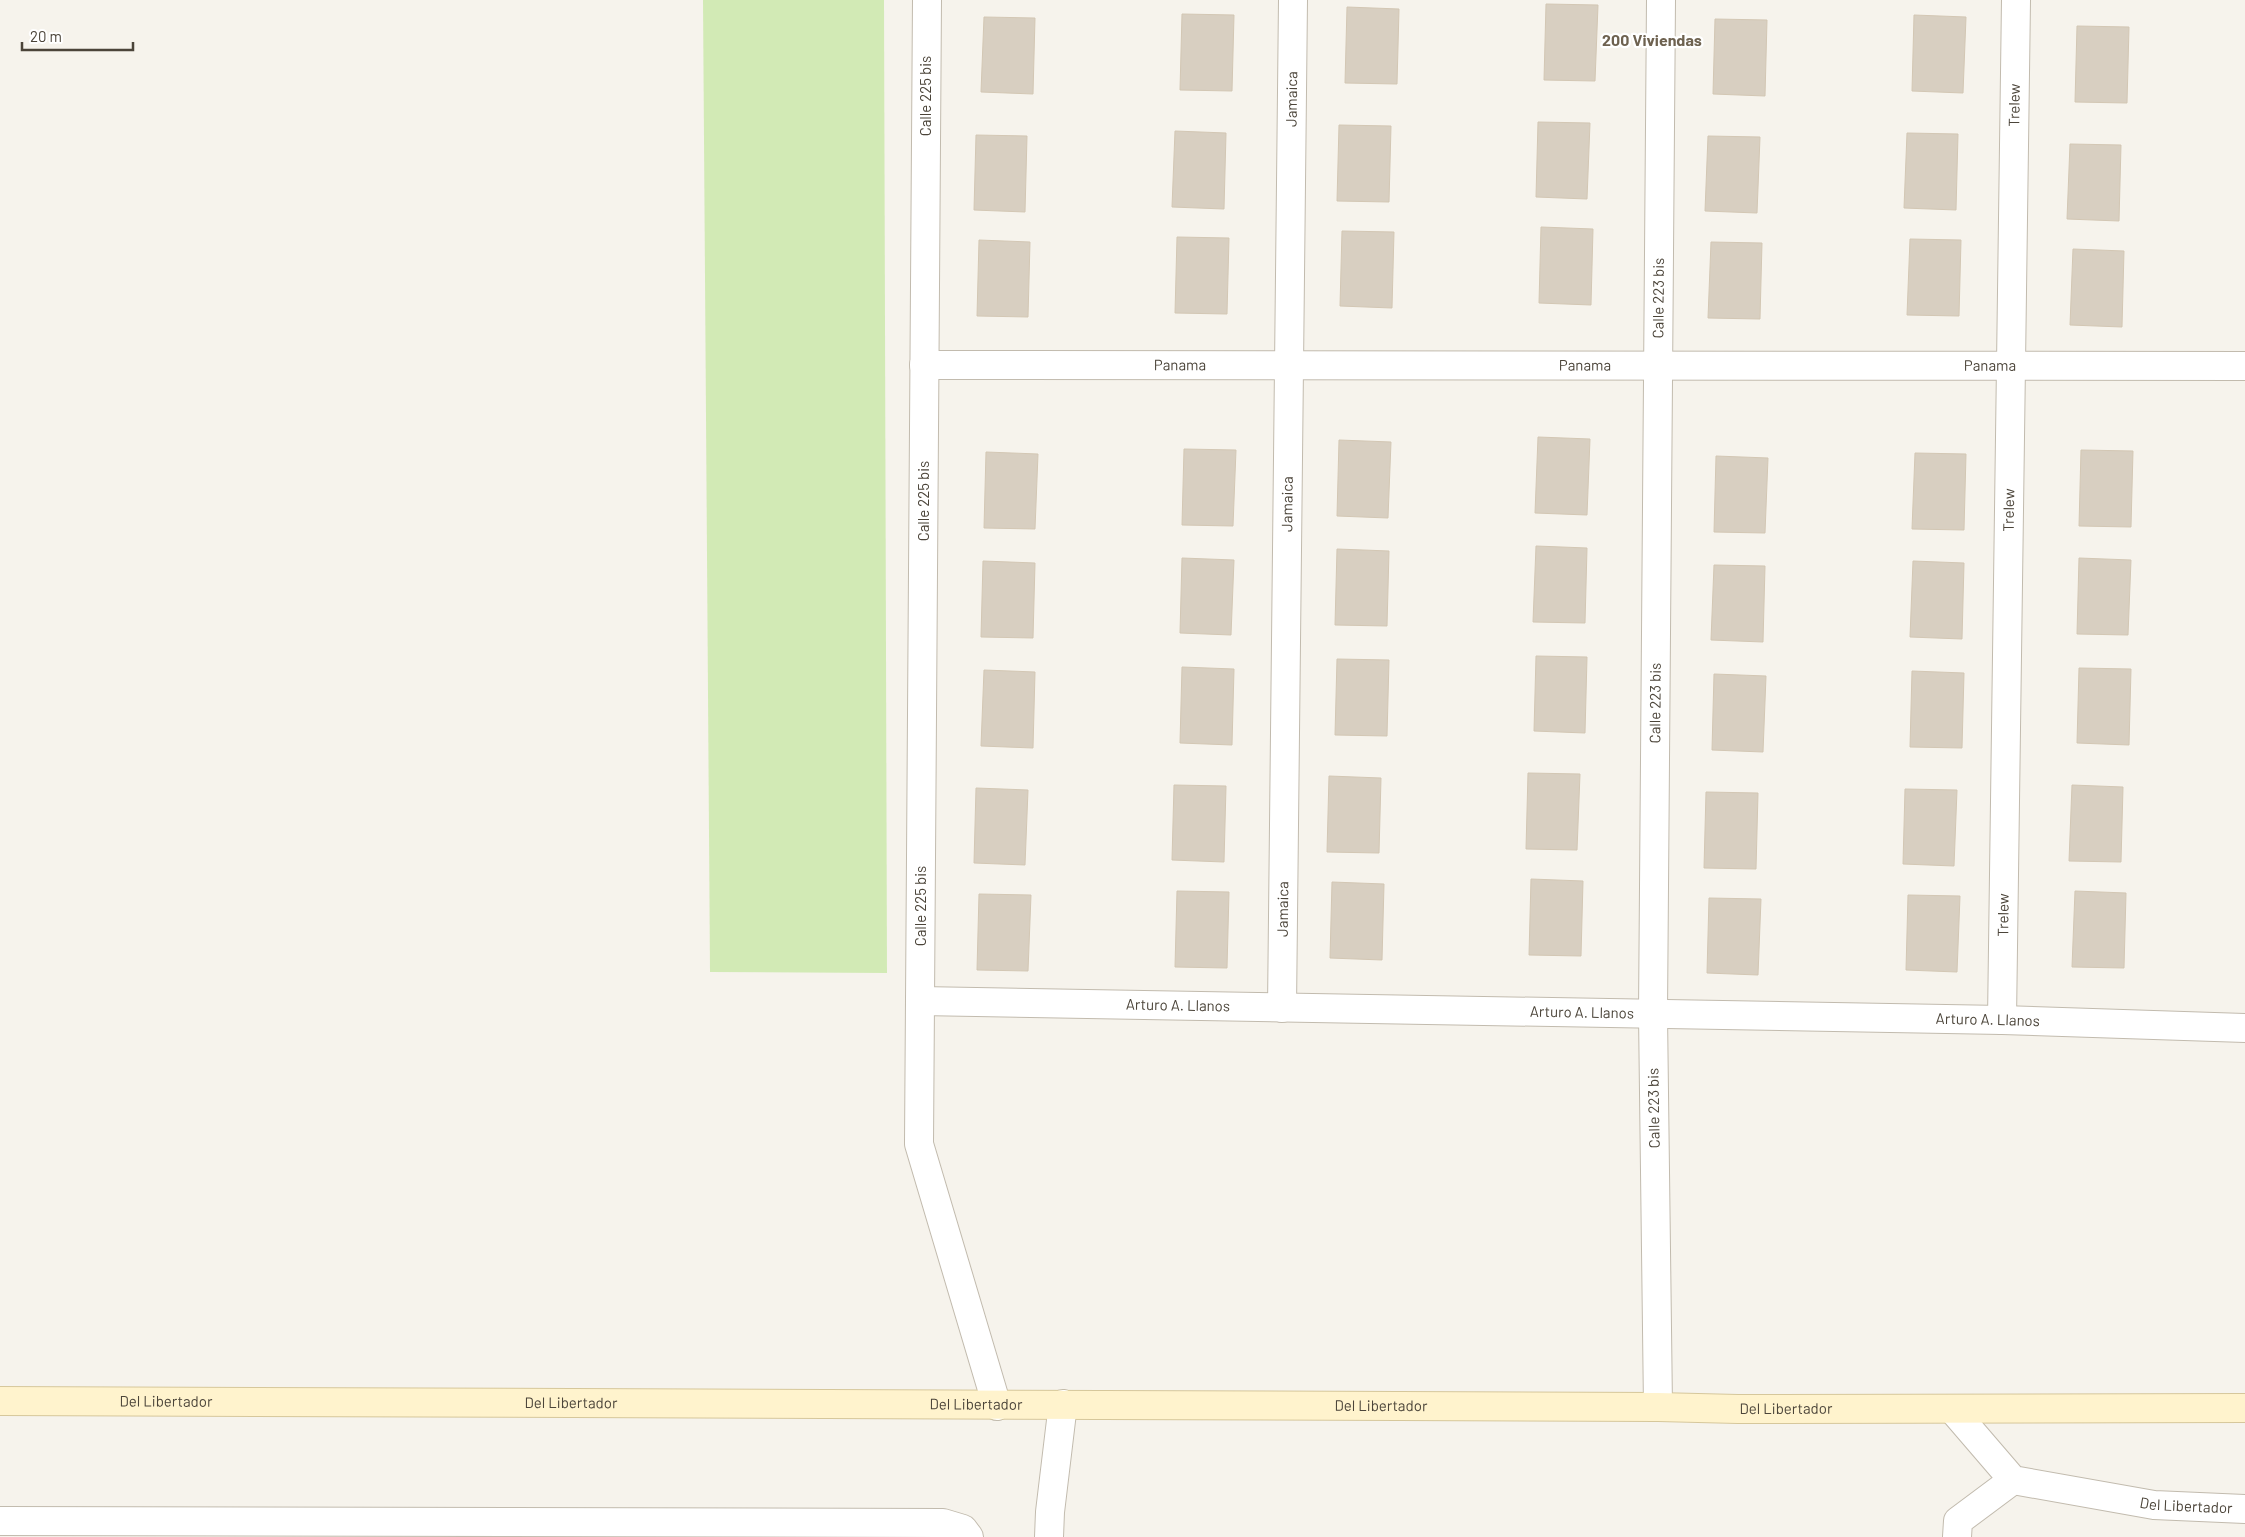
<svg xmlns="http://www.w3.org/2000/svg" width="2245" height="1537" font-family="Barlow,sans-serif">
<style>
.green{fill:#d2eab5}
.building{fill:#d8cfc1;stroke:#d3c7b4}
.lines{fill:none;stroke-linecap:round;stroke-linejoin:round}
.street-casing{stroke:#c2bbae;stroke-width:30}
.secondary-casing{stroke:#d6c79b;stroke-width:30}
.street{stroke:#fff;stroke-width:28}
.secondary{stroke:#fff3cd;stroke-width:28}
.labels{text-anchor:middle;stroke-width:4.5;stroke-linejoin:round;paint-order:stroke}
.street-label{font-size:15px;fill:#4b4439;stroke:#fff}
.neighbourhood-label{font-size:16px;font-weight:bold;fill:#6e6250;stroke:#fff}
</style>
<rect width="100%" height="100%" fill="#f6f3ec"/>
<path class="green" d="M 703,0 L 884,0 L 887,973 L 710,972 Z"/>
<path class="building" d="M 1546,4 L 1598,5 L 1595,81 L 1544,80 Z
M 1347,7 L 1399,9 L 1397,84 L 1345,83 Z
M 1182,14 L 1234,15 L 1232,91 L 1180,90 Z
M 1914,15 L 1966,17 L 1963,93 L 1912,91 Z
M 984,17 L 1035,18 L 1033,94 L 981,92 Z
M 1715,19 L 1767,20 L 1765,96 L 1713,94 Z
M 2077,26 L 2129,27 L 2127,103 L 2075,102 Z
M 1538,122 L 1590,123 L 1587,199 L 1536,197 Z
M 1339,125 L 1391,126 L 1389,202 L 1337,201 Z
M 1175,131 L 1226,133 L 1224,209 L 1172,207 Z
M 1907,133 L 1958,134 L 1956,210 L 1904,208 Z
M 976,135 L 1027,136 L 1025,212 L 974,210 Z
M 1708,136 L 1760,137 L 1757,213 L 1705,211 Z
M 2070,144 L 2121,145 L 2119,221 L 2067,219 Z
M 1541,227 L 1593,229 L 1591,305 L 1539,303 Z
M 1342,231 L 1394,232 L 1392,308 L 1340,306 Z
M 1177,237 L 1229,238 L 1227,314 L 1175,313 Z
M 1910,239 L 1961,240 L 1959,316 L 1907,315 Z
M 979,240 L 1030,242 L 1028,317 L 977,316 Z
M 1711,242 L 1762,243 L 1760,319 L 1708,318 Z
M 2073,249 L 2124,251 L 2122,327 L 2070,325 Z
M 1538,437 L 1590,439 L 1587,515 L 1535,513 Z
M 1339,440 L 1391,442 L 1388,518 L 1337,516 Z
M 1184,449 L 1236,450 L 1233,526 L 1182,525 Z
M 2081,450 L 2133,451 L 2131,527 L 2079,526 Z
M 986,452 L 1038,454 L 1035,529 L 984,528 Z
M 1915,453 L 1966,454 L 1964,530 L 1912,529 Z
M 1716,456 L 1768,458 L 1765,533 L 1714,532 Z
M 1536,546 L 1587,548 L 1585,623 L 1533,622 Z
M 1337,549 L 1389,551 L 1387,626 L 1335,625 Z
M 1182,558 L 1234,560 L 1231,635 L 1180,633 Z
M 2079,558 L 2131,560 L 2128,635 L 2077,634 Z
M 983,561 L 1035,563 L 1033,638 L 981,637 Z
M 1913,561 L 1964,563 L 1962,639 L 1910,637 Z
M 1714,565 L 1765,566 L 1763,642 L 1711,640 Z
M 1536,656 L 1587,657 L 1585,733 L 1534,731 Z
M 1337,659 L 1389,660 L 1387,736 L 1335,735 Z
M 1182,667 L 1234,669 L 1232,745 L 1180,743 Z
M 2079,668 L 2131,669 L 2129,745 L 2077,743 Z
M 984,670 L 1035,672 L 1033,748 L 981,746 Z
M 1912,671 L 1964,673 L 1962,748 L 1910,747 Z
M 1714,674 L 1766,676 L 1763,752 L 1712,750 Z
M 1528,773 L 1580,774 L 1577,850 L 1526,849 Z
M 1329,776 L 1381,778 L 1379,853 L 1327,852 Z
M 1174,785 L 1226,786 L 1224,862 L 1172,860 Z
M 2072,785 L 2123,787 L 2121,862 L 2069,861 Z
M 976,788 L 1028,790 L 1025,865 L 974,863 Z
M 1905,789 L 1957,790 L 1954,866 L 1903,864 Z
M 1706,792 L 1758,793 L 1756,869 L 1704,868 Z
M 1531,879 L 1583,881 L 1581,956 L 1529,955 Z
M 1332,882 L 1384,884 L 1382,960 L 1330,958 Z
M 1177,891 L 1229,892 L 1227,968 L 1175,967 Z
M 2075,891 L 2126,893 L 2124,968 L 2072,967 Z
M 979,894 L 1031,895 L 1028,971 L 977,970 Z
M 1908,895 L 1960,896 L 1957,972 L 1906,970 Z
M 1709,898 L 1761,899 L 1758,975 L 1707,973 Z"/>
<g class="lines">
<defs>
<g id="street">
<path d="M 927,0 L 919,1144 L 997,1406"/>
<path id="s1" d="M 924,365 L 2245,366"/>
<path id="s2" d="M 920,1001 L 2002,1020 L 2245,1028"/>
<path id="s3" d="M 1282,1008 L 1293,0"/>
<path id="s4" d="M 2002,1020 L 2016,0"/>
<path id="s5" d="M 1658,1407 L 1653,1014 L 1661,0"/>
<path id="s6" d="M 1952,1409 L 2013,1480 L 2154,1505 L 2245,1509"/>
<path d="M 0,1521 L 943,1523 L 963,1529 L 969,1537"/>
<path d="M 1049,1537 L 1050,1512 L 1063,1404"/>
<path d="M 1957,1537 L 1958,1521 L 2013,1480"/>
</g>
<g id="secondary">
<path id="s7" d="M 0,1401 L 1658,1407 L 1738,1409 L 2245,1408"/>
</g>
</defs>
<use href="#street" class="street-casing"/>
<use href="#secondary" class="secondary-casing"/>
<use href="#street" class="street"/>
<use href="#secondary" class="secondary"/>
</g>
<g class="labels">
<g class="street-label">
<text transform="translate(926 96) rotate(-90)" y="5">Calle 225 bis</text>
<text dy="5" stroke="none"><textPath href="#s3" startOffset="909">Jamaica</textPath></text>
<text dy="5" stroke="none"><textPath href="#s4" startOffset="915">Trelew</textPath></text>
<text dy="5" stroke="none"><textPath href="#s5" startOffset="1109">Calle 223 bis</textPath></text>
<text dy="5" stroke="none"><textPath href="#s1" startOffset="256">Panama</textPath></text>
<text dy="5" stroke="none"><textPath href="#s1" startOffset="661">Panama</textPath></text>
<text dy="5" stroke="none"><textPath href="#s1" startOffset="1066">Panama</textPath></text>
<text transform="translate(924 501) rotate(-90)" y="5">Calle 225 bis</text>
<text dy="5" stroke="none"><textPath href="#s3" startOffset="504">Jamaica</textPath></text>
<text dy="5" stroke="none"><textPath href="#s4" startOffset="510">Trelew</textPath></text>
<text dy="5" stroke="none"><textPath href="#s5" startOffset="704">Calle 223 bis</textPath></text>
<text transform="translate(921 906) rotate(-90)" y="5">Calle 225 bis</text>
<text dy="5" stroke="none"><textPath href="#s3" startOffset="99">Jamaica</textPath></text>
<text dy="5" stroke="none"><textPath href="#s4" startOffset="105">Trelew</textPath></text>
<text dy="5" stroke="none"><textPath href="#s2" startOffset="258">Arturo A. Llanos</textPath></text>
<text dy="5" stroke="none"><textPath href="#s2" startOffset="662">Arturo A. Llanos</textPath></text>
<text dy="5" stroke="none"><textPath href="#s2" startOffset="1068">Arturo A. Llanos</textPath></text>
<text transform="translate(1654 1108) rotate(-91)" y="5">Calle 223 bis</text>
<text dy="5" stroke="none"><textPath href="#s7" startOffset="166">Del Libertador</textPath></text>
<text dy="5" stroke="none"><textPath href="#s7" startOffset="571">Del Libertador</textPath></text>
<text dy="5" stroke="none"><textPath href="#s7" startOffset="976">Del Libertador</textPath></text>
<text dy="5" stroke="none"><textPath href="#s7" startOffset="1381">Del Libertador</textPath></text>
<text dy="5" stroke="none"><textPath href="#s7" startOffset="1786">Del Libertador</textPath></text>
<text dy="5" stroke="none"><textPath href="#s6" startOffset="269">Del Libertador</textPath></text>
</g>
<g class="neighbourhood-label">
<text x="1652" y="46">200 Viviendas</text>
</g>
</g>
<path d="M22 42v8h111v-8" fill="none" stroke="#4b4439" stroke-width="2.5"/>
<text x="30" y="42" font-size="15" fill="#4b4439" stroke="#ffffff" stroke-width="4" paint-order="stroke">20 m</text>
</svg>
